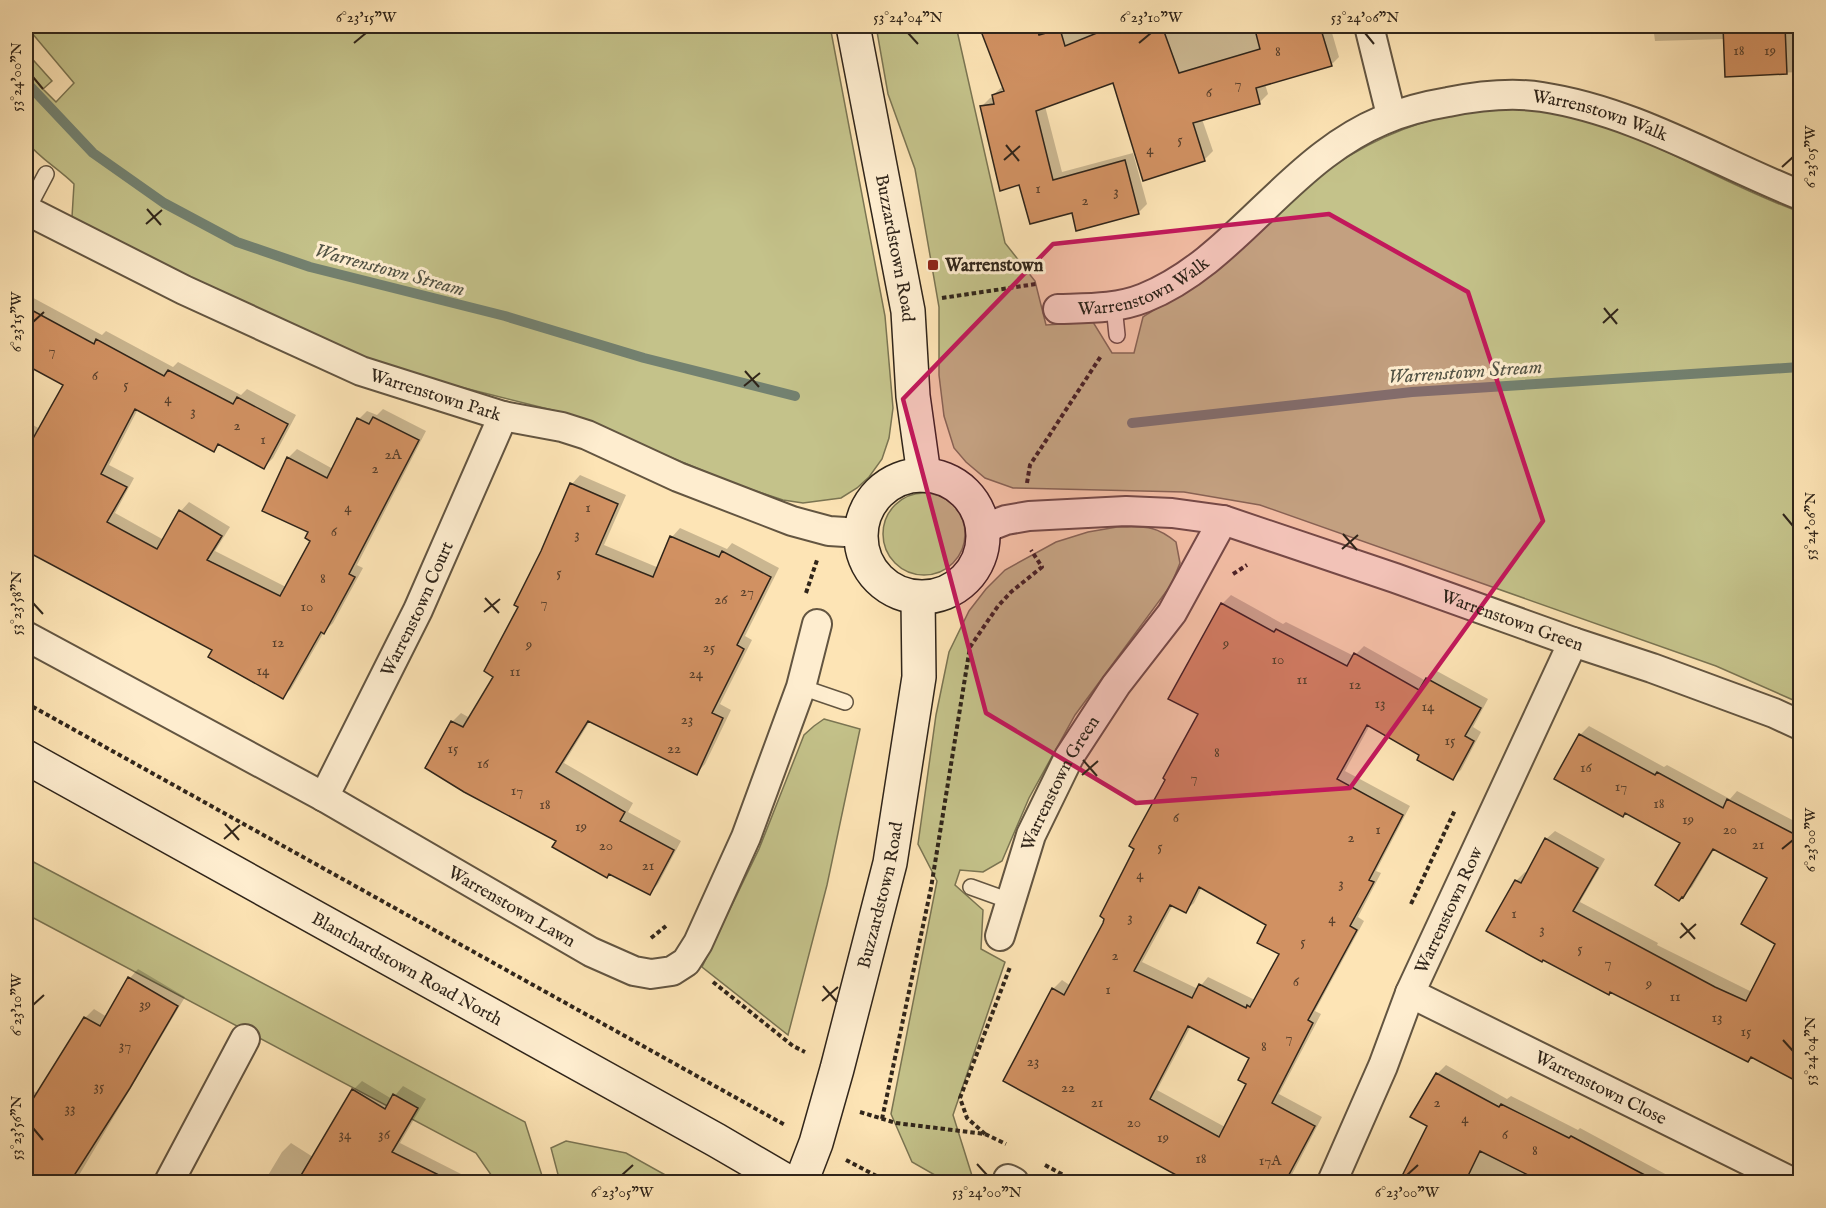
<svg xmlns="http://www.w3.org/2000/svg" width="1826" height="1208" font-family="'IM FELL English',serif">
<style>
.green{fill:#c4c28a;stroke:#7a7452;stroke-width:1.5}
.shadow{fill:#0003;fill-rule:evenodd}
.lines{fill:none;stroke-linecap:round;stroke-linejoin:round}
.stream{stroke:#738170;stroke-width:10}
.building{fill:#d19162;stroke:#30251a;stroke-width:1.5;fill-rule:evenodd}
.lane-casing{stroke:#635541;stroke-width:18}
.street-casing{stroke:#635541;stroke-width:32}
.secondary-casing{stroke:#30251a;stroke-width:36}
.path{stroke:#30251a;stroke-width:4;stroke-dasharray:4.5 3;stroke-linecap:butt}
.lane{stroke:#feedcf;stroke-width:15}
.street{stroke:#feedcf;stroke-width:28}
.secondary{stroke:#feedcf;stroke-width:33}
.marked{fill:#c2185b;fill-opacity:0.2;stroke:#c2185b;stroke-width:4.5;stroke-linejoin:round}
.ticks{fill:none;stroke:#30251a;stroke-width:2}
.poi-dot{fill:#8f2418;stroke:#feedcf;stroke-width:2}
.labels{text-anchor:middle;stroke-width:6;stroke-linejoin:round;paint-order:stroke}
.number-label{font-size:15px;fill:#58402c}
.street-label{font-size:18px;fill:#30251a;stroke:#feedcf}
.poi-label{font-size:18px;font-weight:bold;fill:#30251a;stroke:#feedcf;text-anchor:start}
.water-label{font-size:20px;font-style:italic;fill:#525345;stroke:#feedcf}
.neatline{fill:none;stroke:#30251a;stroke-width:2}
.ticks-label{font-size:15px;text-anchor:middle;fill:#30251a}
</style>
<rect width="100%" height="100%" fill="#fde4b5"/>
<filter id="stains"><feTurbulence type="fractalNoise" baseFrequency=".00333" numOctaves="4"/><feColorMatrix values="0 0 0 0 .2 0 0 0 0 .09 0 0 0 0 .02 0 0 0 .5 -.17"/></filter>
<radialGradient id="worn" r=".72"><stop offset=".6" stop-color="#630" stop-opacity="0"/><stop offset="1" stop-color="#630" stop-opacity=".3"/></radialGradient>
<path class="green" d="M 26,26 L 830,26 L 885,316 L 893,408 L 889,438 L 882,459 L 869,477 L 857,488 L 841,498 L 803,503 L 783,500 L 735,484 L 564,413 L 405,373 L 348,353 L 237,301 L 72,217 L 74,184 C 59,169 39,158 26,141 L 26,52 L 52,81 L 43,89 L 56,102 L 74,83 Z
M 876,26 L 956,26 L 1005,243 L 1035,281 L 1046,325 L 1093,322 L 1112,353 L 1134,353 L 1143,317 C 1162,305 1182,293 1200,280 C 1236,253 1267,219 1302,190 C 1383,122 1489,89 1593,122 C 1665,145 1729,187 1800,212 L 1800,703 L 1716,666 L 1260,505 L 1184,492 L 1013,488 L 985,478 L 966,462 L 954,448 L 944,416 L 939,375 L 939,307 L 915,169 L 888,94 Z
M883 534a41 41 0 1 1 82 0a41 41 0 1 1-82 0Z
M 1117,527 C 1144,527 1154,524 1176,542 L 1180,563 L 1171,585 L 1075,715 L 1029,798 L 1002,861 L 983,872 L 960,870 L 955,885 L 983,910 L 981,949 L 1005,962 L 953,1115 L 974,1182 L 947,1182 L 912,1162 L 891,1114 L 937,881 L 918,844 L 936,715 L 949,652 L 969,611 L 986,589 L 1005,570 L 1056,542 L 1088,532 Z
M 824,719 L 860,729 L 827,885 L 788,1035 L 702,967 L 759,849 L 804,735 L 814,726 Z
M 26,858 L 525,1122 L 544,1182 L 496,1182 L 476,1153 L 26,914 Z
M 566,1141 L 626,1153 L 678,1182 L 560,1182 L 551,1148 Z"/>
<path class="shadow" d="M 981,26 L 1330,26 L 1339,57 L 1331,65 L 1265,84 L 1268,94 L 1260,102 L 1202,119 L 1213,151 L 1204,160 L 1114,81 L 1045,106 L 1062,172 L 1133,153 L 1147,204 L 1138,213 L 1020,184 L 981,107 L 990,98 L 994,97 L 993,95 L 1003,86 Z
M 1653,26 L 1800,26 L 1800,72 L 1727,75 L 1725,39 L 1655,41 Z
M 26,294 L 102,335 L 106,331 L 173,367 L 178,362 L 241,395 L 247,389 L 296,415 L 273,458 L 264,467 L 220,443 L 213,450 L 138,409 L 109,465 L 134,478 L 115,513 L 164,540 L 181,511 L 189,502 L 230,527 L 215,551 L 286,587 L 312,541 L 288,458 L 297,449 L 333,469 L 359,419 L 367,411 L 377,415 L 383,409 L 426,431 L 357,565 L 363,568 L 333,623 L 324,632 L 291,689 L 282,697 L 214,649 L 26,548 L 26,421 L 40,429 L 65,385 L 26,363 Z
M 580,475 L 626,495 L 604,545 L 659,568 L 672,537 L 680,528 L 727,549 L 732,543 L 779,568 L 745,636 L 752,640 L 720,704 L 731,710 L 705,764 L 697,773 L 590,721 L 564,763 L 633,803 L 628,812 L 681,841 L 658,884 L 650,893 L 427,767 L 453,721 L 461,713 L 470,718 L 495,676 L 520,606 L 542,552 L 572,484 Z
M 1231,595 L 1283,624 L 1286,622 L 1354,656 L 1364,646 L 1426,681 L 1435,670 L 1488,699 L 1473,727 L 1481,732 L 1461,770 L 1452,778 L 1421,754 L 1370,725 L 1345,771 L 1410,806 L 1376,871 L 1381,873 L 1358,917 L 1364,921 L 1315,1011 L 1321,1014 L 1279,1094 L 1322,1117 L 1288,1182 L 1192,1182 L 1005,1080 L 1053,989 L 1062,980 L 1071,986 L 1104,924 L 1136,848 L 1200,714 L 1170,698 L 1222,604 ZM 1202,887 L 1268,924 L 1281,954 L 1255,1000 L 1208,977 L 1198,989 L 1142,962 L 1173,905 L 1185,911 L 1194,903 ZM 1191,1026 L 1251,1058 L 1248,1083 L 1225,1127 L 1157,1090 Z
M 1589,726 L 1664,767 L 1667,765 L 1730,799 L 1737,791 L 1800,824 L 1800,1081 L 1752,1056 L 1748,1060 L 1516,881 L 1525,872 L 1528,874 L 1546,839 L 1555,831 L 1605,859 L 1580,902 L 1658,943 L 1657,945 L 1752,992 L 1777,943 L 1769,877 L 1715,848 L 1692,887 L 1679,899 L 1682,843 L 1626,812 L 1623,815 L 1580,735 Z
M 26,894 L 30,896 L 26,904 Z
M 138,969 L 185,997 L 75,1182 L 26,1182 L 26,1086 L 38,1094 L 85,1018 L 94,1009 L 107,1017 L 130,978 Z
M 1446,1065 L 1507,1099 L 1511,1096 L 1578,1130 L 1580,1128 L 1680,1182 L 1411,1182 L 1403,1178 L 1429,1126 L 1412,1116 L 1437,1074 Z
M 362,1081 L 392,1099 L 403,1086 L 426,1099 L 400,1143 L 467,1177 L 461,1182 L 264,1182 L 282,1152 L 291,1143 L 313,1157 L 353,1090 Z"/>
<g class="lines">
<path class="stream" d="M 26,82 L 93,153 L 164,203 L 237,242 L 310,267 L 505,316 L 644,358 L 795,396
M 1132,423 L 1412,392 L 1800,367"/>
</g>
<path class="building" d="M 979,26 L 1036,26 L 1039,35 L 1060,29 L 1065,46 L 1114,26 L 1162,26 L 1179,73 L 1260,49 L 1254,26 L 1320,26 L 1332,66 L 1256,88 L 1260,104 L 1193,123 L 1205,161 L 1143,181 L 1113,83 L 1036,111 L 1053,180 L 1125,160 L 1139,214 L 1076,231 L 1072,213 L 1030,224 L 1019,185 L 1000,191 L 980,106 L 994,104 L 992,95 L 1004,91 Z
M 1723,26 L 1785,26 L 1787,74 L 1725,77 Z
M 26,307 L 94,344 L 96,339 L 164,376 L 168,370 L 233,404 L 237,397 L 288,424 L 264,469 L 218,444 L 214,452 L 135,409 L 101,474 L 127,487 L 107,522 L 157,549 L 179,510 L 222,536 L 207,560 L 280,596 L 310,541 L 305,538 L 308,532 L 262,511 L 287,457 L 327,478 L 357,418 L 369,424 L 373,417 L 419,440 L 349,574 L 355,577 L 324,634 L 321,632 L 283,699 L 208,657 L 212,650 L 26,551 L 26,451 L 63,385 L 26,365 Z
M 570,483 L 618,504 L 596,554 L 653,577 L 670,536 L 719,557 L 722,551 L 771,577 L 737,645 L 744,649 L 712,713 L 723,718 L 697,775 L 588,721 L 556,772 L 625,812 L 620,821 L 674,850 L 650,895 L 609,874 L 607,878 L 552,847 L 556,841 L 464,792 L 425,768 L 451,721 L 463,727 L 493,677 L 484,671 L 518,607 L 514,605 L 541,551 Z
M 1221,603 L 1274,632 L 1276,629 L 1347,666 L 1354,653 L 1419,690 L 1426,678 L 1481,708 L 1465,736 L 1474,741 L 1453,780 L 1417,760 L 1419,755 L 1367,725 L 1337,779 L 1403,815 L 1369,880 L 1374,882 L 1350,926 L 1357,930 L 1308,1020 L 1313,1023 L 1272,1103 L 1315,1126 L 1285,1182 L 1189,1182 L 1003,1081 L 1052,988 L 1064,995 L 1103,923 L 1104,919 L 1100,916 L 1134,849 L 1129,846 L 1165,780 L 1163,778 L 1198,714 L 1168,699 ZM 1199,887 L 1266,925 L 1257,943 L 1279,954 L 1250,1007 L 1247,1005 L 1246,1008 L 1199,984 L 1192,998 L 1134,971 L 1170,905 L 1186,913 ZM 1188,1026 L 1249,1058 L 1238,1080 L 1246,1084 L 1219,1137 L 1150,1099 Z
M 1579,734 L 1655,775 L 1657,772 L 1723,808 L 1727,799 L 1800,837 L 1800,1083 L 1751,1057 L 1748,1062 L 1610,992 L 1609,995 L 1543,960 L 1542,962 L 1486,931 L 1515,880 L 1521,883 L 1545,838 L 1598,868 L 1573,911 L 1715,987 L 1746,1001 L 1775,944 L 1741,924 L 1767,878 L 1713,849 L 1683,898 L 1682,897 L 1679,901 L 1655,885 L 1680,843 L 1625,813 L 1623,817 L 1554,779 Z
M 128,977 L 178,1006 L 130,1088 L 70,1182 L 26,1182 L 26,1110 L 84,1017 L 100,1026 Z
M 1436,1073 L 1499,1107 L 1501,1104 L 1569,1138 L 1571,1136 L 1658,1182 L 1542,1182 L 1480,1151 L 1465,1182 L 1399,1182 L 1427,1126 L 1410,1117 Z
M 352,1089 L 385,1109 L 393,1094 L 418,1108 L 392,1152 L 453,1182 L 297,1182 Z"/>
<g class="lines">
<defs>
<path id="lane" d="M 27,210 L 46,174
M 1114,306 L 1117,335
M 801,687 L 845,702
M 971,887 L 1010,901"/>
<g id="street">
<path d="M 1369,26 L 1391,115"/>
<path id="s1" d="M 26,210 L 184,290 L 361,371 L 503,416 L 562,427 L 587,435 L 678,477 L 792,521 L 829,531 L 861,533"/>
<path id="s2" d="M 1058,309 C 1087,308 1117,309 1144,298 C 1216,269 1263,201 1324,155 C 1363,125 1400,110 1448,102 C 1478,96 1511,92 1542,97 C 1634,111 1715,161 1800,195"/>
<path id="s3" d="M 984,531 L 993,525 L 1006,520 L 1029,516 L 1126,511 L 1172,513 L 1223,520 L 1395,578 L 1573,642 L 1652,668 L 1774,713 L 1800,725"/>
<path id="s4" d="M 26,636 L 324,797 L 591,952 L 634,971 L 651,974 L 672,971 L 686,962 L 698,943 L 746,837 L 801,687 L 817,624"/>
<path id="s5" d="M 324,797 L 418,610 L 503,416"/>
<path id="s6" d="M 1000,936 L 1031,835 L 1069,757 L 1116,685 L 1172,613 L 1223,520"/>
<path id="s7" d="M 1410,993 L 1792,1182"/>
<path d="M 1008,1179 L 1014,1182"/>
<path d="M 169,1182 L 245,1039"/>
<path id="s8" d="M 1332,1182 L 1383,1066 L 1410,993 L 1573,642"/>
</g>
<g id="secondary">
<path id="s9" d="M 853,26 L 908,311 L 913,396 L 924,475"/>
<circle cx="922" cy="536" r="61"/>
<path id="s10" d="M 26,757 L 716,1140 L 788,1182"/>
<path id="s11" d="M 801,1182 L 816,1143 L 837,1069 L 890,863 L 919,677 L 918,598"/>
</g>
</defs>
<use href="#lane" class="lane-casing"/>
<use href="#street" class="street-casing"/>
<use href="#secondary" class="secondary-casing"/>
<path class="path" d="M 942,298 L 1036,284
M 1027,483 L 1030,465 L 1101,356
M 1233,574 L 1247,565
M 806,593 L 817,560
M 26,703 L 785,1125
M 1411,904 L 1455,810
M 651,938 L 666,926
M 713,982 L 793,1046 L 805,1052
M 860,1112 L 896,1123 L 985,1134 L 1006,1144
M 882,1119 L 931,888 L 970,647 L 998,606 L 1011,592 L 1042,567 L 1031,550
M 985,1134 L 967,1118 L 960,1098 L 1010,967
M 846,1160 L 888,1182
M 1045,1165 L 1076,1182"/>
<use href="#lane" class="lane"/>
<use href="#street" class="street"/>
<use href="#secondary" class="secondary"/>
</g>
<path class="marked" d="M 1329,214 L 1468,292 L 1543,521 L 1350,788 L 1136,803 L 986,713 L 903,399 L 1053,244 Z"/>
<path class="ticks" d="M 908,33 L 918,44M 1365,33 L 1374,44M 354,43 L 366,33M 1139,43 L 1151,33M 33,77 L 43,89M 1006,145 L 1019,161M 1004,160 L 1020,146M 1782,167 L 1793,157M 147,209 L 161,225M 146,224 L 162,210M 1604,308 L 1617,324M 33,322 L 44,312M 1603,323 L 1618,309M 745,371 L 759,387M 744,386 L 760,373M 1783,514 L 1793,526M 1343,534 L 1357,550M 1342,549 L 1358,535M 485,598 L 499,613M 33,603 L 43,614M 484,612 L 500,599M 1083,760 L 1097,776M 1082,775 L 1098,761M 225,824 L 239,840M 224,839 L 240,825M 1782,849 L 1793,840M 1681,923 L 1695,939M 1680,938 L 1696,924M 823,986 L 837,1002M 822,1001 L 838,987M 33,1005 L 44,995M 1783,1040 L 1793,1051M 33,1128 L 43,1140M 977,1164 L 987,1175M 622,1175 L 633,1165M 1407,1175 L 1418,1165"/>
<rect class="poi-dot" x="927" y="259" width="12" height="12" rx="3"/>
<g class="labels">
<g class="number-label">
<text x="1739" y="55">18</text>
<text x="1770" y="55">19</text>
<text x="1278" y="56">8</text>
<text x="1238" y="88">7</text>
<text x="1209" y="97">6</text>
<text x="1180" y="144">5</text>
<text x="1150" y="154">4</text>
<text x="1038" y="193">1</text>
<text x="1116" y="196">3</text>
<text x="1085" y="205">2</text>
<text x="52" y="355">7</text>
<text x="95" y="380">6</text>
<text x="126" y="389">5</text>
<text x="168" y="403">4</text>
<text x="193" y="416">3</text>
<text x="237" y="430">2</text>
<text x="263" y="444">1</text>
<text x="393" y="459">2A</text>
<text x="375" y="473">2</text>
<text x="348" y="512">4</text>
<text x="588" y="512">1</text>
<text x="334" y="536">6</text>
<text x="577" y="539">3</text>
<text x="559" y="577">5</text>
<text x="323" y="583">8</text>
<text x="747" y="596">27</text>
<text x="721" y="604">26</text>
<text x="544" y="607">7</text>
<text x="307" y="611">10</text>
<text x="278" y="647">12</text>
<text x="1226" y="648">9</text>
<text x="529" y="649">9</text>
<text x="709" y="652">25</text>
<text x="1278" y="664">10</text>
<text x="263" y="675">14</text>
<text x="515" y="676">11</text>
<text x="696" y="678">24</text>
<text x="1302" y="684">11</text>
<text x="1355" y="689">12</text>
<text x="1380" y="708">13</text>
<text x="1428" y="711">14</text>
<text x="687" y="724">23</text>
<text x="1450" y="745">15</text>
<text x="453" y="753">15</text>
<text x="674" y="753">22</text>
<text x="1217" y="757">8</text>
<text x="483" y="768">16</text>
<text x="1586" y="772">16</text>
<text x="1194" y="782">7</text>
<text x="1621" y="791">17</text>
<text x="517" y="795">17</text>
<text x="1659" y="808">18</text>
<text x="545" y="809">18</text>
<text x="1176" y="822">6</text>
<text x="1688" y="824">19</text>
<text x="581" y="831">19</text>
<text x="1378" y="834">1</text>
<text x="1730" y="834">20</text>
<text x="1351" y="842">2</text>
<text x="1758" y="849">21</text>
<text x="606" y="850">20</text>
<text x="1160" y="851">5</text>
<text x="648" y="870">21</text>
<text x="1140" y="879">4</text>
<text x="1341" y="888">3</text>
<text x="1514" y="918">1</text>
<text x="1130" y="922">3</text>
<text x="1332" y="923">4</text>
<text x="1542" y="934">3</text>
<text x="1303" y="946">5</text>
<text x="1580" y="953">5</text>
<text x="1115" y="960">2</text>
<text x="1608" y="967">7</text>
<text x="1296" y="986">6</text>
<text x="1649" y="988">9</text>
<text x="1108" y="994">1</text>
<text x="1675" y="1001">11</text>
<text x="145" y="1009">39</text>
<text x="1717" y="1022">13</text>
<text x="1746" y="1036">15</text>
<text x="1289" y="1042">7</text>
<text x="125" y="1050">37</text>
<text x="1264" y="1051">8</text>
<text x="1033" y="1066">23</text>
<text x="99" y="1091">35</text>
<text x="1068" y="1092">22</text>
<text x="1097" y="1107">21</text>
<text x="1437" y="1107">2</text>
<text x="70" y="1113">33</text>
<text x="1465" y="1123">4</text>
<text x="1134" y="1127">20</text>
<text x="345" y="1139">34</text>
<text x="384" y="1139">36</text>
<text x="1505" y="1139">6</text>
<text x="1163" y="1142">19</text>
<text x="1535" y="1155">8</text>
<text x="1201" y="1163">18</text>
<text x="1270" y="1165">17A</text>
</g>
<g class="street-label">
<text dy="6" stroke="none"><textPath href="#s2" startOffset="610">Warrenstown Walk</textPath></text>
<text dy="6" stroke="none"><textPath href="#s9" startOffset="226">Buzzardstown Road</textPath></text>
<text dy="6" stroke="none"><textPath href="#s2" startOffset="90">Warrenstown Walk</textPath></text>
<text dy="6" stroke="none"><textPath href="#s1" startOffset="450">Warrenstown Park</textPath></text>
<text dy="6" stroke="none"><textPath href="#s5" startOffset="210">Warrenstown Court</textPath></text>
<text dy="6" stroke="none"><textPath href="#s3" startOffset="549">Warrenstown Green</textPath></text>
<text dy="6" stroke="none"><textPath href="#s6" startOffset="165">Warrenstown Green</textPath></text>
<text dy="6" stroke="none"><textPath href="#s11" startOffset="298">Buzzardstown Road</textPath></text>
<text dy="6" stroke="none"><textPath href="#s4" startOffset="556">Warrenstown Lawn</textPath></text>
<text dy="6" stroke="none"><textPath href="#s8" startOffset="296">Warrenstown Row</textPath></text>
<text dy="6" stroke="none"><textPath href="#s10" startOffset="436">Blanchardstown Road North</textPath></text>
<text dy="6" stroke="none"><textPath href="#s7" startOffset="213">Warrenstown Close</textPath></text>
</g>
<g class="poi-label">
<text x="945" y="271">Warrenstown</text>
</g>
<g class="water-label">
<text transform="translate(390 269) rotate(15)" y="7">Warrenstown Stream</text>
<text transform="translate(1465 371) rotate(-4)" y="7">Warrenstown Stream</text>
</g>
</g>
<rect width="1826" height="1208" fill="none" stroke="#fde4b5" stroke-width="66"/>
<rect x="33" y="33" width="1760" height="1142" class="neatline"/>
<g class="ticks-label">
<text x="366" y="22">6°23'15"W</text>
<text x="908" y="22">53°24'04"N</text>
<text x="1151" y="22">6°23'10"W</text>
<text x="1365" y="22">53°24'06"N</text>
<text transform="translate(16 77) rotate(-90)" y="5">53°24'00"N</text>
<text transform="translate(1810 157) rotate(-90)" y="5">6°23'05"W</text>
<text transform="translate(16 322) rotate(-90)" y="5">6°23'15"W</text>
<text transform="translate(1810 526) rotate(-90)" y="5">53°24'06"N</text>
<text transform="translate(16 603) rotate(-90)" y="5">53°23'58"N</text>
<text transform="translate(1810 840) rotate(-90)" y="5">6°23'00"W</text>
<text transform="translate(16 1005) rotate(-90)" y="5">6°23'10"W</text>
<text transform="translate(1810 1051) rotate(-90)" y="5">53°24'04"N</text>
<text transform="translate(16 1128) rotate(-90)" y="5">53°23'56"N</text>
<text x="622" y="1197">6°23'05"W</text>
<text x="987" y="1197">53°24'00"N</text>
<text x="1407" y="1197">6°23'00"W</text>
</g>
<rect width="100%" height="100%" filter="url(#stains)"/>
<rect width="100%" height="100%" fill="url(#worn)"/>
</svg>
